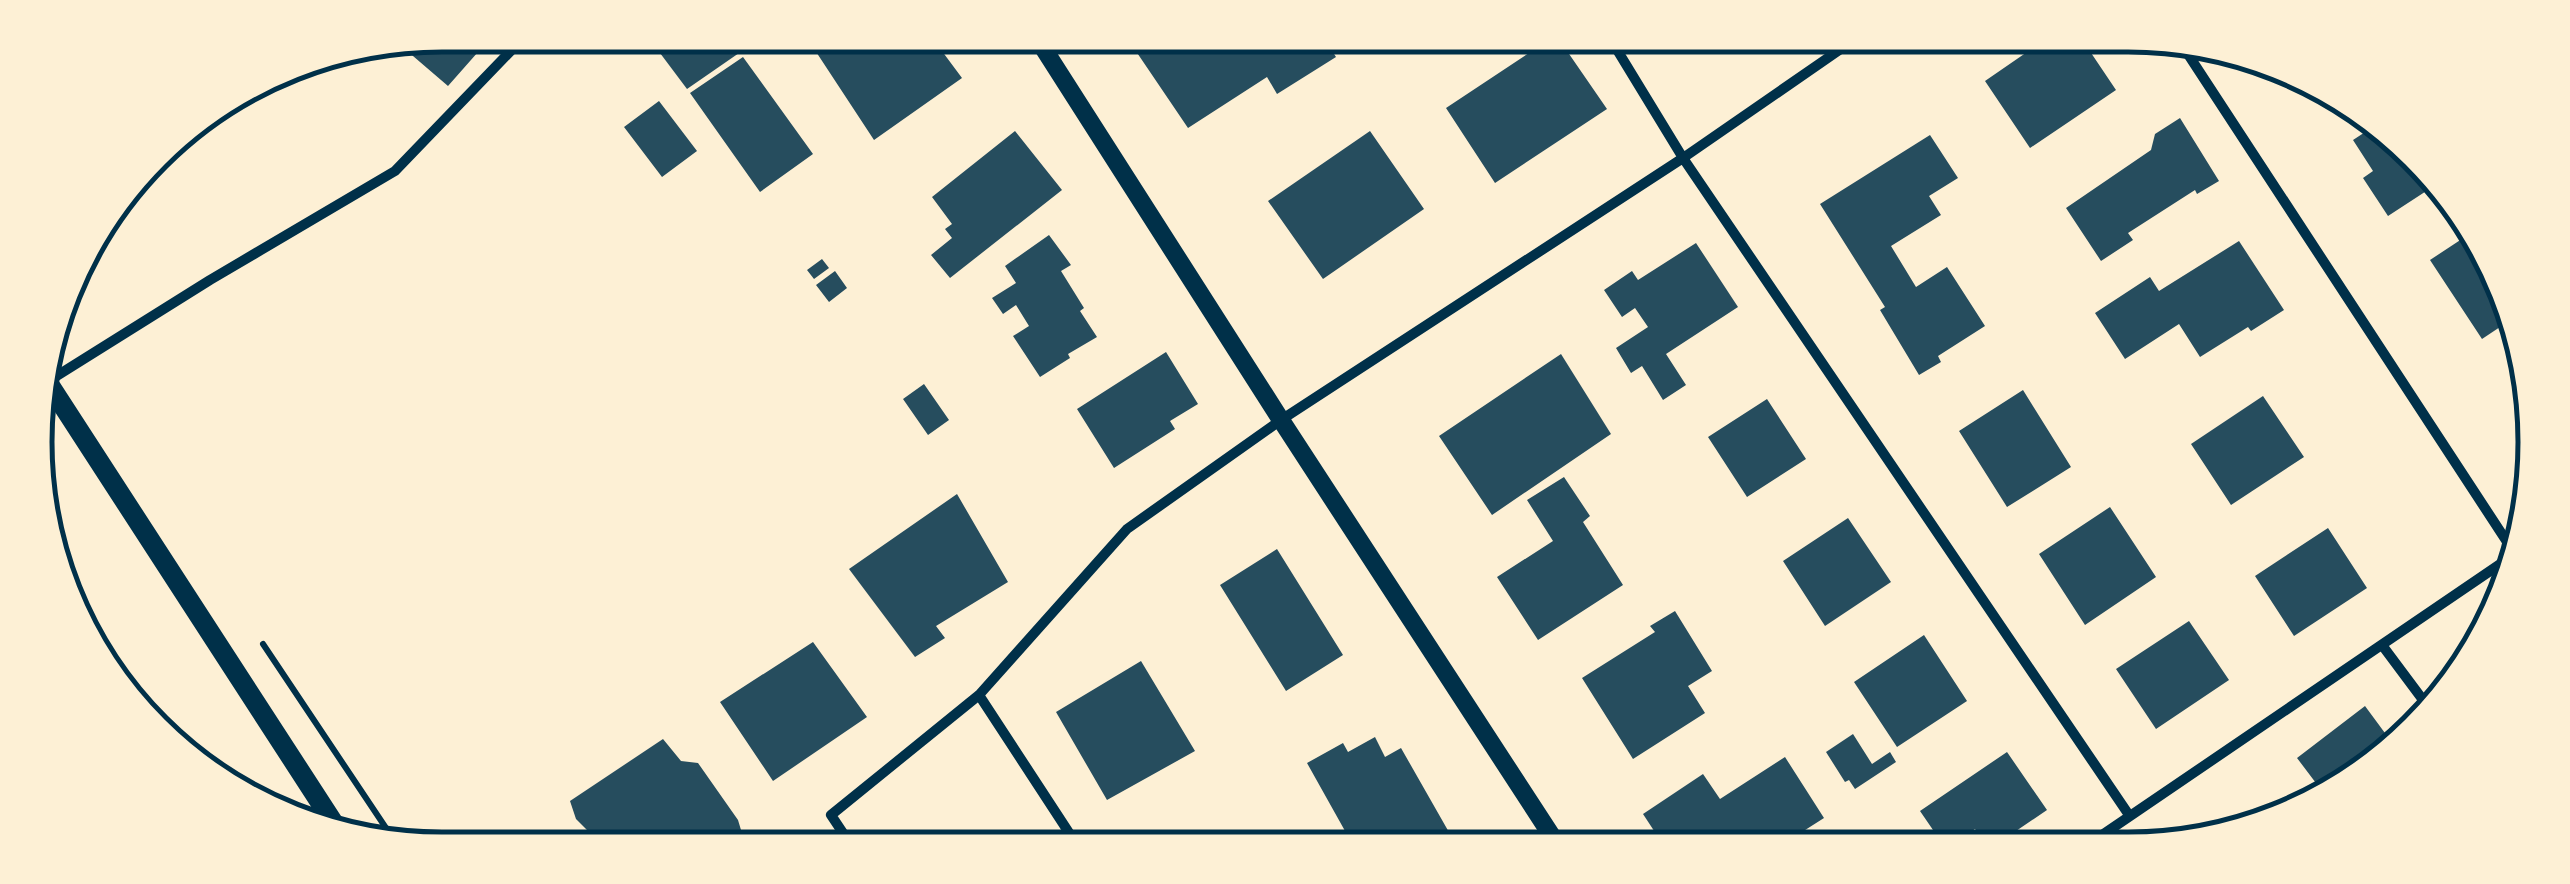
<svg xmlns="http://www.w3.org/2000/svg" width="2570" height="884" font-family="'Fira Sans',sans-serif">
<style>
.building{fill:#264d5e}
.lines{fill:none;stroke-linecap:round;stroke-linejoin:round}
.path{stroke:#003049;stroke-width:6}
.minor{stroke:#003049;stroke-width:10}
.tertiary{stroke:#003049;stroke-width:18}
.secondary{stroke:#003049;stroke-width:20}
.rim{fill:none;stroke:#003049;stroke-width:5}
</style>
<rect width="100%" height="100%" fill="#fdf0d5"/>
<path class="building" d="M 442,35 L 493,35 L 448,86 L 399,44 Z
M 684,35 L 765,35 L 687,89 L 660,53 Z
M 805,35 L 876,35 L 881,43 L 893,35 L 930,35 L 962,78 L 874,140 Z
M 1125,35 L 1322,35 L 1336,57 L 1277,94 L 1267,77 L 1188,128 Z
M 1556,35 L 1607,109 L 1495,183 L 1446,108 Z
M 2052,35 L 2079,35 L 2116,90 L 2030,148 L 1985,81 Z
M 743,57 L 813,154 L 760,192 L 690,93 Z
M 659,101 L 697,151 L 662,177 L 624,127 Z
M 2180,118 L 2219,181 L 2197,194 L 2195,190 L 2128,233 L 2133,240 L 2101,261 L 2066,208 L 2151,150 L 2155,134 Z
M 2379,123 L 2434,186 L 2388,216 L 2363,178 L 2373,171 L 2353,140 Z
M 1015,131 L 1062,190 L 950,278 L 931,255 L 952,238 L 945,229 L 952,224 L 932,197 Z
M 1370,131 L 1424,209 L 1323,279 L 1268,201 Z
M 1930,135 L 1958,178 L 1929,196 L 1941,215 L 1891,246 L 1916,287 L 1947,267 L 1985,326 L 1938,356 L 1941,362 L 1919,375 L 1880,310 L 1885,307 L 1820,204 Z
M 2474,231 L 2480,238 L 2509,321 L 2482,339 L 2430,260 Z
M 1049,235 L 1071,265 L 1061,271 L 1084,308 L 1080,311 L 1097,337 L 1068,354 L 1070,358 L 1040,377 L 1013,336 L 1029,326 L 1016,305 L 1003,314 L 992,298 L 1016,283 L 1005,266 Z
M 2239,241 L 2284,310 L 2251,331 L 2248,327 L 2200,357 L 2179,324 L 2125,359 L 2095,313 L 2150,277 L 2159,291 Z
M 1696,243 L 1738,307 L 1666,354 L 1686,385 L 1663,400 L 1642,366 L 1631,373 L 1616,348 L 1648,327 L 1635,308 L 1622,317 L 1604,290 L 1632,271 L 1638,280 Z
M 822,259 L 829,268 L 814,279 L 807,270 Z
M 835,271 L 847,288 L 829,302 L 816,285 Z
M 1166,352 L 1198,404 L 1170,421 L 1175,429 L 1114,468 L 1077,409 Z
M 1561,354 L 1611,434 L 1492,515 L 1439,436 Z
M 924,384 L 949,420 L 928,435 L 903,399 Z
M 2531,388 L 2530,409 L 2521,394 Z
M 2023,390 L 2071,467 L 2007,507 L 1959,431 Z
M 2263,396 L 2304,457 L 2231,505 L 2191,444 Z
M 1767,399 L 1806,459 L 1747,497 L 1708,437 Z
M 1564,477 L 1590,516 L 1583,522 L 1623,585 L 1538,640 L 1497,577 L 1553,541 L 1527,500 Z
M 957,494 L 1008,582 L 936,626 L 945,638 L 915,657 L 849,569 Z
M 2110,507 L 2156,577 L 2085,625 L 2039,554 Z
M 1848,518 L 1891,582 L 1825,626 L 1783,561 Z
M 2328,528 L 2367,588 L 2294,636 L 2255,576 Z
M 1277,549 L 1343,655 L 1286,691 L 1220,585 Z
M 1675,611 L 1712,671 L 1688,686 L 1705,713 L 1633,759 L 1582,678 L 1655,632 L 1650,626 Z
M 2189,621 L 2229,680 L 2156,729 L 2116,669 Z
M 1924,635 L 1967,701 L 1897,747 L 1854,682 Z
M 813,642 L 867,717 L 773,781 L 720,702 Z
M 1141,661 L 1195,751 L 1107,800 L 1056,712 Z
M 2365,706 L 2396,748 L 2325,795 L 2297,758 Z
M 1853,734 L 1872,764 L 1890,752 L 1896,762 L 1855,789 L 1849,780 L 1845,782 L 1826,752 Z
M 1375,737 L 1385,757 L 1401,748 L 1450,834 L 1442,838 L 1447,847 L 1354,847 L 1307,763 L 1343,743 L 1348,752 Z
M 663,739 L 681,761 L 698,763 L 738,820 L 741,830 L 737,837 L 743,848 L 632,849 L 593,836 L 576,819 L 570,801 Z
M 2007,752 L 2047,810 L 1994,846 L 1987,846 L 1975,829 L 1950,846 L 1944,846 L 1920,811 Z
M 1785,757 L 1824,818 L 1780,846 L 1664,846 L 1643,814 L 1703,774 L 1720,799 Z"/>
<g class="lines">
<path class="path" d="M 263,644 L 396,843"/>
<path class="minor" d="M 1608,35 L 1683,158 L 2129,815
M 2180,42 L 2515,554
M 47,382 L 210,280 L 395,171 L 526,35
M 2382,645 L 2429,708
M 979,695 L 1079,848
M 2086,846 L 2518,552
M 853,848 L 831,815 L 979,695 L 1127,529 L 1281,420 L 1683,158 L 1861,35"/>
<path class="tertiary" d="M 1035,35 L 1281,420 L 1559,847"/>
<path class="secondary" d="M 43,375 L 342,836"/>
</g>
<path d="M0 0H2570V884H0ZM442 52H2128A390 390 0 0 1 2518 442V442A390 390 0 0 1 2128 832H442A390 390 0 0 1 52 442V442A390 390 0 0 1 442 52Z" fill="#fdf0d5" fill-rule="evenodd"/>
<path class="rim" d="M442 52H2128A390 390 0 0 1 2518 442V442A390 390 0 0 1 2128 832H442A390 390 0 0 1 52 442V442A390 390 0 0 1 442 52Z"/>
</svg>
